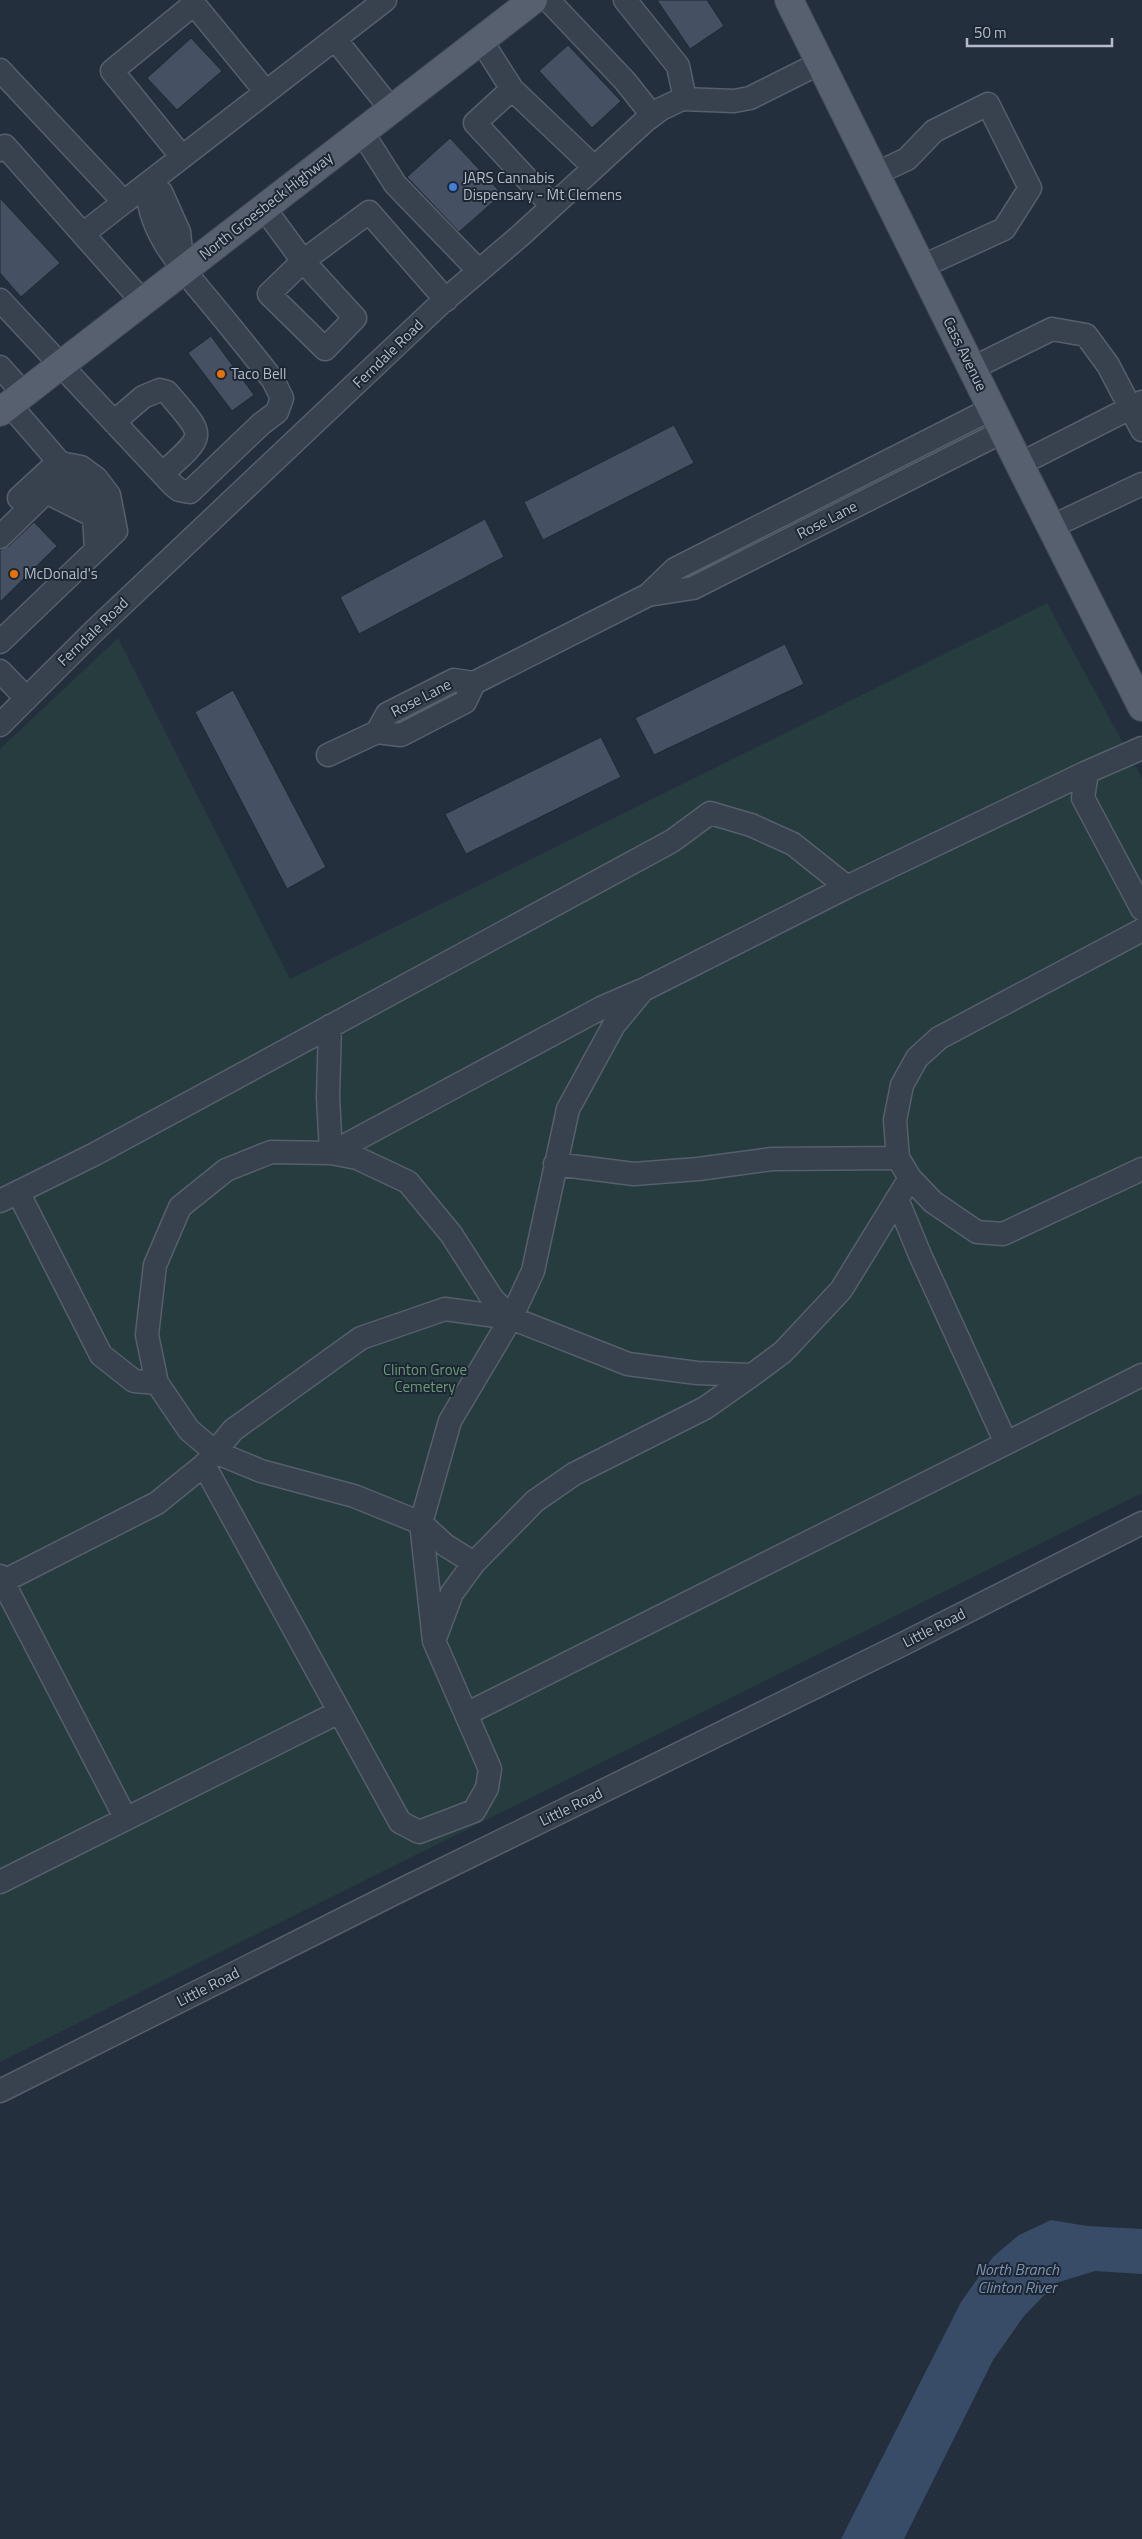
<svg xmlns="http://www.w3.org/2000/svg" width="1142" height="2539" font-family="'Titillium Web',sans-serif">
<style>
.green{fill:#263c3f}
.water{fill:#394c67}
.building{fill:#455162;stroke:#1f2835}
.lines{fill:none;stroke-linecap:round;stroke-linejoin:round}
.minor-casing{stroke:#565f6c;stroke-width:25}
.major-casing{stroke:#414a57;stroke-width:30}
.minor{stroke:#38414e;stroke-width:22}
.major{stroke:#56606e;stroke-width:28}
.shop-dot{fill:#3f7fe0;stroke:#1d2633;stroke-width:2}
.food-dot{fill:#e8710a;stroke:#1d2633;stroke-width:2}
.labels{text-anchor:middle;stroke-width:4;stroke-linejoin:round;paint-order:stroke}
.poi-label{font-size:15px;fill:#b4bcc9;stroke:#1d2633;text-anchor:start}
.street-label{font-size:15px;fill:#b4bcc9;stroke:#1d2633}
.park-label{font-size:15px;fill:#6b9a76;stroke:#1d2633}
.water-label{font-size:16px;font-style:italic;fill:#7c92b1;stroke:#1d2633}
</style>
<rect width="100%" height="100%" fill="#242f3e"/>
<path class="green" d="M 1047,603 L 1142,778 L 1142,1493 L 0,2062 L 0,749 L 118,638 L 290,979 Z"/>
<path class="water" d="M 1051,2220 L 1087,2226 L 1142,2229 L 1142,2274 L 1095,2271 L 1056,2283 L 1024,2316 L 993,2360 L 904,2539 L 841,2539 L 961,2302 L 993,2257 L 1019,2235 Z"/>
<path class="building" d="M 657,0 L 707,0 L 724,26 L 690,49 Z
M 191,38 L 222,71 L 177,110 L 147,78 Z
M 568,45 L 621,101 L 592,128 L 539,71 Z
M 450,138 L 502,194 L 459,232 L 407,177 Z
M 0,198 L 60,263 L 21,297 L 0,273 Z
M 211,336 L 254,395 L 232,411 L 188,353 Z
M 674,425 L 694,463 L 543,540 L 524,502 Z
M 485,519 L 504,557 L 359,634 L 340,597 Z
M 34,522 L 57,546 L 0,602 L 0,550 L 9,546 Z
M 785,644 L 804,684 L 654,755 L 635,718 Z
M 233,690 L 326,867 L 287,889 L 195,712 Z
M 601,737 L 621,777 L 466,854 L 445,814 Z"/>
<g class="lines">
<defs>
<path id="minor" d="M 548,0 L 625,81 L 652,115
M 625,0 L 678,66 L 685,99
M 335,39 L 391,109
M 481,40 L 512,89 L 594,167
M 0,70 L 124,202 L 385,0
M 512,89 L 475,123 L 552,206
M 362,132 L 395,184 L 479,271
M 0,150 L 5,146 L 143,302
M 182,157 L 112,71 L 194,4 L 266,92
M 875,174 L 907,159 L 934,131 L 988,104 L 1030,188 L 1004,229 L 921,267
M 147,184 L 161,192 L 179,232 L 183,268
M 264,208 L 303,261 L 355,318 L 325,349 L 269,294 L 303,261 L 369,212 L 446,300
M 83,234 L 124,202
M 0,300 L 173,485 L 179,490 L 190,492 L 261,424 L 277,412 L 282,398 L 273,380 C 254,356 235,332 215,308 C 186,272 147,234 147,184
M 0,367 L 24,394
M 973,368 L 1052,329 L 1086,335 L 1108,365 L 1142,430
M 114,422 L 143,397 L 160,390 L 167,392 C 205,437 208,433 163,473
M 1018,465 L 1142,402
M 46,492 L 65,481 L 76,483 L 92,500 L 94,516
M 19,498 L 58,462
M 1051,527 L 1142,484
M 0,537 L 46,492 L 94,516 L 96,550
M 648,595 L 693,588 L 1002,432
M 0,642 L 116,531 L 109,495 L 96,478 L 81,467 L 60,463 L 10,405
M 0,671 L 26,698
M 0,725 L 92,633 L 439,305 L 521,235 L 645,121 L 661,109 L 682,99 L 734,101 L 750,98 L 820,63
M 377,732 L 387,714 L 454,680 L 474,683 L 648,595 L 675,569 L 991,409
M 1142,748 L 1087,772 L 1083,798 L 1142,909
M 328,755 L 377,732 L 401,735 L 465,702 L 474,683
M 1142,930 L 939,1038 L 917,1058 L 902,1085 L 895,1120 L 898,1158 L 910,1178 L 933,1202 L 977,1232 L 1003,1234 L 1142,1169
M 330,1026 L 328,1097 L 331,1153 L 603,1007 L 640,991
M 555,1164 L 634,1174 L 698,1169 L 772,1159 L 898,1158
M 18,1192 L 101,1355 L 134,1381 L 157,1383
M 897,1199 L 920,1255 L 1006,1443
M 0,1201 L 95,1154 L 672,841 L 710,813 L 751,825 L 793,844 L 847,887 L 1087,772
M 204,1465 L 400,1822 L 419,1832 L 474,1811 L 487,1788 L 490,1769 L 434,1641 L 421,1523 L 450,1421 L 511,1318 L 533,1271 L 568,1109 L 614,1025 L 643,990 L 847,887
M 474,1563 L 445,1545 L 421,1523 L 354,1496 L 261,1471 L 215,1452 L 189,1430 L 157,1383 L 147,1335 L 155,1265 L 180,1207 L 226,1170 L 271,1152 L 331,1153 L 357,1158 L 408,1182 L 451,1234 L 492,1298 L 511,1318
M 0,1576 L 126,1819
M 0,1583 L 157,1503 L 204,1465 L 233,1430 L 361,1338 L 445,1309 L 511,1318 L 628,1364 L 697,1373 L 752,1375 L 783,1352 L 841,1290 L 910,1178
M 435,1638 L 452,1593 L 474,1563 L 535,1501 L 574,1474 L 705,1408 L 752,1375
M 466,1714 L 1142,1375
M 0,1882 L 339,1712
M 0,2091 L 399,1891 L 901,1645 L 1142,1523"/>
<path id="major" d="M 789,0 C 905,237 1023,472 1142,707
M 0,412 L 533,0"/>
</defs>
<use href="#minor" class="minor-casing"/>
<use href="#major" class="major-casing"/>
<use href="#minor" class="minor"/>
<use href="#major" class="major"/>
</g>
<circle class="shop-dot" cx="453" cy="187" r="5"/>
<g class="food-dot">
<circle cx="221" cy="374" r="5"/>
<circle cx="14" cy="574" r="5"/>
</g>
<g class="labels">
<g class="poi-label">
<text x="463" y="183">JARS Cannabis<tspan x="463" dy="17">Dispensary - Mt Clemens</tspan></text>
<text x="231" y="379">Taco Bell</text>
<text x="24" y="579">McDonald's</text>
</g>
<g class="street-label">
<text transform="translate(266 206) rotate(-38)" y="5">North Groesbeck Highway</text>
<text transform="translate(388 354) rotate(-44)" y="5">Ferndale Road</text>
<text transform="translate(965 354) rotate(64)" y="5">Cass Avenue</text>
<text transform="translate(827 520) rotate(-27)" y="5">Rose Lane</text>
<text transform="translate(93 632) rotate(-44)" y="5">Ferndale Road</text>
<text transform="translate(421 698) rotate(-27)" y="5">Rose Lane</text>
<text transform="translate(934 1628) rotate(-27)" y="5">Little Road</text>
<text transform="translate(571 1807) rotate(-26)" y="5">Little Road</text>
<text transform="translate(208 1987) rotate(-27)" y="5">Little Road</text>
</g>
<g class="park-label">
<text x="425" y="1375">Clinton Grove<tspan x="425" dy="17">Cemetery</tspan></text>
</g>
<g class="water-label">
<text x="1017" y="2275">North Branch<tspan x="1017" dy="18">Clinton River</tspan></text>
</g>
</g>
<path d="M967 38v8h145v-8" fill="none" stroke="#b4bcc9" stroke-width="2.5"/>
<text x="974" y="38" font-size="15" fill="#b4bcc9" stroke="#1d2633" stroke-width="4" paint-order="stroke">50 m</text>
</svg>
